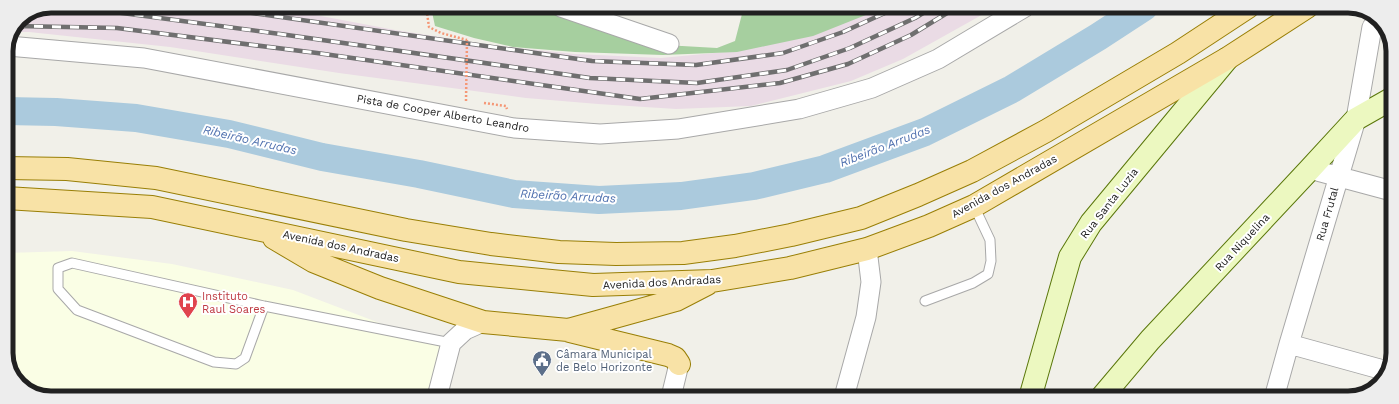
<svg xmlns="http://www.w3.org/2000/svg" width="1399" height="404" font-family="'Work Sans',sans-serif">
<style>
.industrial{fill:#eadbe5}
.education{fill:#fafee5}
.forest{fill:#a6cf9f}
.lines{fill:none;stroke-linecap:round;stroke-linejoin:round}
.river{stroke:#abcadd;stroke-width:28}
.lane-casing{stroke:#a8a8a8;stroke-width:11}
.street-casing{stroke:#a8a8a8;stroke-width:21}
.secondary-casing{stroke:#5a770a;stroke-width:24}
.primary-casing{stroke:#997f06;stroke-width:24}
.path{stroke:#f59776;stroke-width:2.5;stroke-dasharray:2 2;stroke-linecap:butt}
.lane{stroke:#fff;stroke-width:9}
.street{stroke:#fff;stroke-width:19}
.secondary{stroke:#ecf8c0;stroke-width:22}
.primary{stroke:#f8e2a6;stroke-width:22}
.rail-casing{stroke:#6f6f6f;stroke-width:4.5}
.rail{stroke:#fff;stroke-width:3;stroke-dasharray:9;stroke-linecap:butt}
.path-bridge{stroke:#f59776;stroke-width:2.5;stroke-dasharray:2 2;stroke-linecap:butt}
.labels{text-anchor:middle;stroke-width:4;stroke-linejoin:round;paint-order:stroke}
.street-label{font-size:11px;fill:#212121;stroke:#fff}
.health-label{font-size:11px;fill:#be3a42;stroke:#fff;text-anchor:start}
.service-label{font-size:11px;fill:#4e5e75;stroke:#fff;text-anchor:start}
.water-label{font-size:12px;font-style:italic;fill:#5071af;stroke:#fff}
.rim{fill:none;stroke:#212121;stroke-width:5}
</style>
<rect width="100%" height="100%" fill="#f1f0e9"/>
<path class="industrial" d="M 51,6 L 268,6 L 395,30 L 498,46 L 575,54 L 661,58 L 725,52 L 737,45 L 753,7 L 771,7 L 823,18 L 854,7 L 996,7 L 903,59 L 851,81 L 751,106 L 676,109 L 598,104 L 526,98 L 339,73 L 170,47 L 29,32 L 14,32 L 19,19 Z"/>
<path class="education" d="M 72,251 L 172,264 L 293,290 L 445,348 L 431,397 L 39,397 L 17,383 L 6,356 L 6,253 Z"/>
<path class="forest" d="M 437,6 L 533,7 L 647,44 L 717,48 L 735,41 L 742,14 L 751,7 L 789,7 L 827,13 L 841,7 L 886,7 L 813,36 L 737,52 L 663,55 L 575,52 L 513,47 L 474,38 L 435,26 L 432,12 Z"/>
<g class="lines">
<path class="river" d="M 6,111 L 56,112 L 136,118 L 229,134 L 322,157 L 419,174 L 514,194 L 599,200 L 681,196 L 754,186 L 825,169 L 925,132 L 1012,89 L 1098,37 L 1144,7"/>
<defs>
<path id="lane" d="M 925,301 L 973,283 L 988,274 L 991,261 L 990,240 L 974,206
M 264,306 L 245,358 L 236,364 L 214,362 L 77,310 L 58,289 L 58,268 L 72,263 L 264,306 L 451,343"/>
<path id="street" d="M 561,7 L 669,44
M 8,46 L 144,58 L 514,128 L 600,134 L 678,129 L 799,109 L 872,88 L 938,59 L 1025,7
M 1310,169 L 1392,191
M 1289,344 L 1387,371
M 437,397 L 451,343 L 465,330 L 483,322
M 671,397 L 679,364
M 844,397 L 866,317 L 871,282 L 867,249
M 1274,398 L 1289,344 L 1356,119 L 1372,27"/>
<path id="secondary" d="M 1030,398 L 1070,257 L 1091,223 L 1227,59
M 1101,398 L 1150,340 L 1310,169 L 1356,119 L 1393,98"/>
<path id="primary" d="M 6,168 L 67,169 L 156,178 L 406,230 L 491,244 L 559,252 L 616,254 L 683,253 L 735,246 L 791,235 L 861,218 L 918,195 L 972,171 L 1046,131 L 1178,53 L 1248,7
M 6,198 L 152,207 L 459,272 L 593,285 L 712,281 L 790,268 L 867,249 L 929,226 L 974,206 L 1228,58 L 1307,7
M 274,238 L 313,261 L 380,288 L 483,322 L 568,330 L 676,300 L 707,284
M 570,331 L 668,355 L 675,358 L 679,364"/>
</defs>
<use href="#lane" class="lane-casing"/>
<use href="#street" class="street-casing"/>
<use href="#secondary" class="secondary-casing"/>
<use href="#primary" class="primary-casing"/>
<path class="path" d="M 426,6 L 429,27 L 441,33 L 467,40
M 484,103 L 506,106 L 507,109"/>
<use href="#lane" class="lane"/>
<use href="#street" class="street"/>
<use href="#secondary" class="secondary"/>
<use href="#primary" class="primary"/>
<defs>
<path id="rail" d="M 203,6 L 592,61 L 696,65 L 783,53 L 843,32 L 898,7
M 45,8 L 92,9 L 280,34 L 590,78 L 697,83 L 787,70 L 850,48 L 915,18 L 933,7
M 16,26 L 117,28 L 317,53 L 640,99 L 780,83 L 848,64 L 911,35 L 957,7"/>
</defs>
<use href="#rail" class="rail-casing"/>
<use href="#rail" class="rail"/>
<path class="path-bridge" d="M 466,101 L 467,40"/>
</g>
<defs>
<symbol id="hospital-pin" viewBox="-11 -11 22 30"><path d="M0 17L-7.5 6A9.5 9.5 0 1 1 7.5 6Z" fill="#e0444e" stroke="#fff"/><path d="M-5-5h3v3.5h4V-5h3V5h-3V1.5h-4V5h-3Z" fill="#fff"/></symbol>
<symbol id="civic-pin" viewBox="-11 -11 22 30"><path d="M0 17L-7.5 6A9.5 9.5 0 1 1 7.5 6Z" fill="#5c6f8a" stroke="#fff"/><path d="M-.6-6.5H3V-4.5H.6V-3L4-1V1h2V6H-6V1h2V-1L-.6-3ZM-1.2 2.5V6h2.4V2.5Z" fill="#fff"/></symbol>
</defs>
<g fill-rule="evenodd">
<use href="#hospital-pin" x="177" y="291" width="22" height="30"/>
<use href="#civic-pin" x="531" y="349" width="22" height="30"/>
</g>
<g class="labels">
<g class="street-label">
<text transform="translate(443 113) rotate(10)" y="4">Pista de Cooper Alberto Leandro</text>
<text transform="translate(1004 186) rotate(-29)" y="4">Avenida dos Andradas</text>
<text transform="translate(1109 203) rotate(-52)" y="4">Rua Santa Luzia</text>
<text transform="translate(1327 214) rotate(-74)" y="4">Rua Frutal</text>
<text transform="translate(1242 242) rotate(-47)" y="4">Rua Niquelina</text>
<text transform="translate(341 246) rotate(12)" y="4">Avenida dos Andradas</text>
<text transform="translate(662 282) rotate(-3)" y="4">Avenida dos Andradas</text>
</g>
<g class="health-label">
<text x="202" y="300">Instituto<tspan x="202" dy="13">Raul Soares</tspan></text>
</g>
<g class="service-label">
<text x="556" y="358">Câmara Municipal<tspan x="556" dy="13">de Belo Horizonte</tspan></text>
</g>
<g class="water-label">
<text transform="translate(250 140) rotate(13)" y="4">Ribeirão Arrudas</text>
<text transform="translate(885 146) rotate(-21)" y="4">Ribeirão Arrudas</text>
<text transform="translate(568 196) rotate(3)" y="4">Ribeirão Arrudas</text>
</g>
</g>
<path d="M0 0H1399V404H0ZM51 13H1348A38 38 0 0 1 1386 51V353A38 38 0 0 1 1348 391H51A38 38 0 0 1 13 353V51A38 38 0 0 1 51 13Z" fill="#ededed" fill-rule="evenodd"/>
<path class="rim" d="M51 13H1348A38 38 0 0 1 1386 51V353A38 38 0 0 1 1348 391H51A38 38 0 0 1 13 353V51A38 38 0 0 1 51 13Z"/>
</svg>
